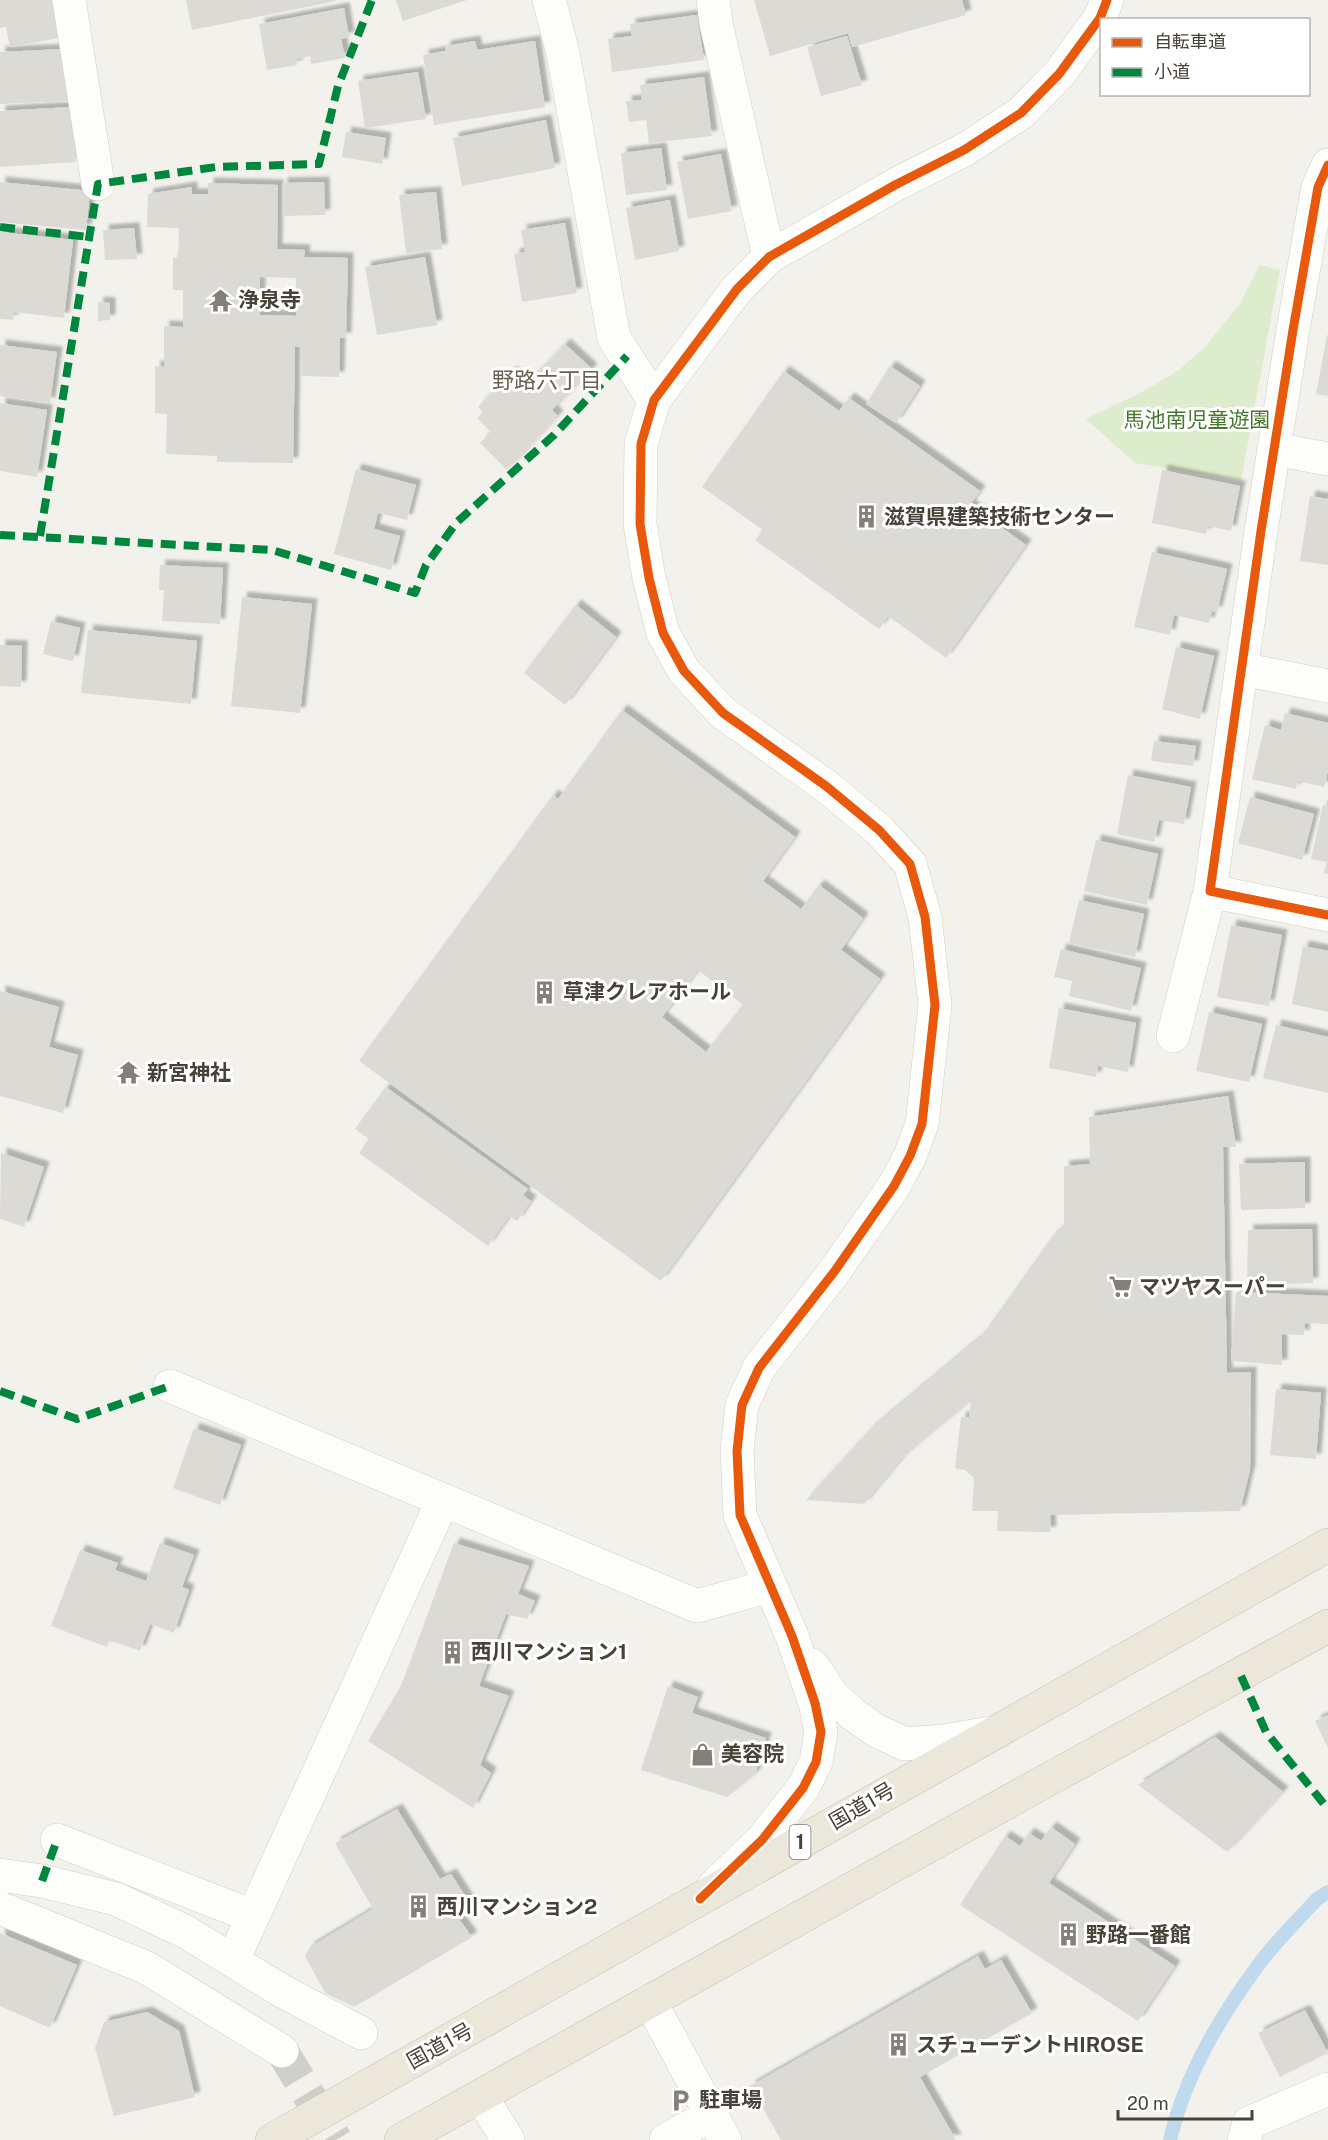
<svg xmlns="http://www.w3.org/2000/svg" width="1328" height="2140" font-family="'Public Sans','Noto Sans JP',sans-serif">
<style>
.green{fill:#deecce}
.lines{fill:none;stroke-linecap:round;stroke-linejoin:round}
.stream{stroke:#bfd9ed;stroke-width:14}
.building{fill:#dcdad5;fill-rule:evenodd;filter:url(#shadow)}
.minor-tunnel{stroke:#d0cec8;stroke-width:33;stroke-dasharray:33 16;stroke-linecap:butt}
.minor-casing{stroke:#d0cfca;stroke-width:34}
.highway-casing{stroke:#c9bea9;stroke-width:34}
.minor{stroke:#fdfdfc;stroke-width:33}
.highway{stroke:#ebe7db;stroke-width:33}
.quiet{stroke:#00873e;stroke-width:8;stroke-dasharray:15 8;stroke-linecap:butt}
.cycleway-casing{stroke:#fff;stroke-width:13}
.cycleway{stroke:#e8590c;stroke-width:9}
.labels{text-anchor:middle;stroke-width:6;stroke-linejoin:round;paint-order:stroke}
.shield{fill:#fff;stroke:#7f7b74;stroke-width:1.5}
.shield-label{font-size:20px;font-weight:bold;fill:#484338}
.poi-label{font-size:21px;font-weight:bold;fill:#484338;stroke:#fff;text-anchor:start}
.park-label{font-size:21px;fill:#47782d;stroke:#fff}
.street-label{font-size:21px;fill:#484338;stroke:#fff}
.neighbourhood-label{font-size:22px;fill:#6b6150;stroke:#fff}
</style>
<defs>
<filter id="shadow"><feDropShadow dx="5.5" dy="-5.5" stdDeviation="1.5" flood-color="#0004"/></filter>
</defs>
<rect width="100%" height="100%" fill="#f2f1ec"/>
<path class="green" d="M 1260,265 L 1280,270 L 1241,480 L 1135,463 L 1086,419 L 1144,391 L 1179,370 L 1204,348 L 1239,305 Z"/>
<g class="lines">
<path class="stream" d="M 1170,2140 C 1185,2075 1220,2017 1259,1964 C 1276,1941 1298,1920 1317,1899 L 1328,1892"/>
</g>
<path class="building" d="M 0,0 L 53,0 L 59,38 L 10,47 L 6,27 L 0,28 Z
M 186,0 L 336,0 L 336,1 L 192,30 Z
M 396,0 L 467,0 L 403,21 Z
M 754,0 L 962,0 L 966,15 L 852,47 L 848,33 L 770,56 Z
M 344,8 L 349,37 L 341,39 L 345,58 L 311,64 L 310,56 L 296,59 L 297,65 L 267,70 L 259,24 Z
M 697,15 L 704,60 L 612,72 L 608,39 L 632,36 L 630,24 Z
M 847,36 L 862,85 L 821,96 L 807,47 Z
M 475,41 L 477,50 L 535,41 L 545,107 L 434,125 L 423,55 L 445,51 L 445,46 Z
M 66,49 L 69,101 L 0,104 L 0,52 Z
M 418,72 L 426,119 L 365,128 L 358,81 Z
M 704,77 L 712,136 L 649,143 L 646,120 L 629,122 L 626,101 L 642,100 L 640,85 Z
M 72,107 L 76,162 L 0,167 L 0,111 Z
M 546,120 L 555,168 L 462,186 L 453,138 Z
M 346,132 L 386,138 L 382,164 L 342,157 Z
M 661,148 L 667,190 L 626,195 L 621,153 Z
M 721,154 L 732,211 L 688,219 L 677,162 Z
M 0,182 L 90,191 L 86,230 L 0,222 Z
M 324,182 L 325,215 L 283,216 L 282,183 Z
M 208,183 L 278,185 L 277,249 L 305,250 L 304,257 L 348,258 L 346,338 L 340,338 L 339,377 L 302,376 L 302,347 L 295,347 L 293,463 L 217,462 L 217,456 L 166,454 L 167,414 L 155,413 L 155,366 L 164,367 L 164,326 L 183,327 L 183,290 L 173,290 L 173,258 L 178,258 L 179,228 L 147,227 L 148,194 L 192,187 L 192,194 L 208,194 ZM 260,277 L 296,278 L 296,316 L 260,315 Z
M 436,192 L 442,249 L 406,253 L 399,195 Z
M 670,200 L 679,251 L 635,260 L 626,208 Z
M 565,223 L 577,293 L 522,302 L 514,254 L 525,252 L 521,230 Z
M 134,228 L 137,259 L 105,260 L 103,230 Z
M 0,232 L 73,240 L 64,318 L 14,312 L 13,320 L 0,319 Z
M 425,257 L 437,325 L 377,335 L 365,267 Z
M 98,302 L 110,303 L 110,320 L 98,321 Z
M 1327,335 L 1328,335 L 1328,396 L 1316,394 Z
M 565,344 L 592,369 L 552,410 L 558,416 L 507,470 L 480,443 L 491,432 L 477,418 L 483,412 L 478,407 L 512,371 L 526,385 Z
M 0,345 L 57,352 L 50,403 L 0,396 Z
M 890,366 L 920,386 L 896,423 L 866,404 Z
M 784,371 L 839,411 L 849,398 L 980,491 L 970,505 L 1026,545 L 946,658 L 888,616 L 879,629 L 755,540 L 763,530 L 702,487 Z
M 0,403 L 47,410 L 37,477 L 0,471 Z
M 356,469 L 416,485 L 407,520 L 378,513 L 374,529 L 400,536 L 391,570 L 334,554 Z
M 1162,470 L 1240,486 L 1231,531 L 1208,526 L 1206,534 L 1152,523 Z
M 1310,496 L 1328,499 L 1328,565 L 1300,561 Z
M 1152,552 L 1227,569 L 1217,612 L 1212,611 L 1209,623 L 1174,615 L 1170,635 L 1134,627 Z
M 160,565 L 223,568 L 220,624 L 162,621 L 164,590 L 159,590 Z
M 242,597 L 312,604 L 300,713 L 231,706 Z
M 576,605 L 616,637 L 565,705 L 524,673 Z
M 51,621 L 80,628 L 73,661 L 43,654 Z
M 88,630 L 197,641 L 191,704 L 81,693 Z
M 0,645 L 22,646 L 21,687 L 0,686 Z
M 1176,647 L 1214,656 L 1200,719 L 1162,709 Z
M 622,710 L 795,837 L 763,881 L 801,909 L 819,885 L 863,918 L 841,950 L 880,979 L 661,1281 L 359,1061 L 553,795 L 558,799 ZM 698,970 L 743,1005 L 706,1052 L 662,1017 Z
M 1285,713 L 1328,723 L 1328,771 L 1324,787 L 1297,781 L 1296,789 L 1252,779 L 1265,725 L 1281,730 Z
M 1154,741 L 1196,746 L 1193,766 L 1151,761 Z
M 1128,775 L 1191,787 L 1184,824 L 1159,820 L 1154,842 L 1117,834 Z
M 1250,797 L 1314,814 L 1302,860 L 1238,843 Z
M 1323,805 L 1328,806 L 1328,874 L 1324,873 L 1327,862 L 1311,859 Z
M 1096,840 L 1158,854 L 1147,905 L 1084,891 Z
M 1079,900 L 1144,914 L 1135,957 L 1069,943 Z
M 1231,925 L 1282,935 L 1269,1006 L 1217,997 Z
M 1303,946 L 1328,951 L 1328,1012 L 1292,1004 Z
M 1061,949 L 1141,968 L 1131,1011 L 1069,996 L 1072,981 L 1054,977 Z
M 0,991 L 59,1007 L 49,1047 L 78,1055 L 63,1113 L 0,1096 Z
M 1059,1008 L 1136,1023 L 1128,1072 L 1098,1066 L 1096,1077 L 1049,1068 Z
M 1209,1012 L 1262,1024 L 1249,1082 L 1196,1071 Z
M 1276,1025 L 1328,1037 L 1328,1093 L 1263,1078 Z
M 386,1087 L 528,1189 L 523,1195 L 531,1201 L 517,1221 L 509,1216 L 488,1246 L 359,1153 L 369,1139 L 355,1129 Z
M 1228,1096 L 1236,1147 L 1223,1147 L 1227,1373 L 1251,1372 L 1250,1470 L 1240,1511 L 1050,1515 L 1051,1532 L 997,1531 L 998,1511 L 972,1511 L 974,1478 L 965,1470 L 955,1468 L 961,1417 L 969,1417 L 971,1401 L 902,1458 L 864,1504 L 806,1500 L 871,1429 L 981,1337 L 1052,1237 L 1064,1227 L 1064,1166 L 1090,1164 L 1089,1117 Z
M 1,1153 L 44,1167 L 24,1227 L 0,1219 Z
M 1305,1162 L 1305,1208 L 1241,1210 L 1239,1164 Z
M 1312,1229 L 1313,1283 L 1247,1285 L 1248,1230 Z
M 1236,1292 L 1328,1296 L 1328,1324 L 1305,1323 L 1304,1335 L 1282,1334 L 1282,1365 L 1231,1361 Z
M 1276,1389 L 1321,1393 L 1316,1459 L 1270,1455 Z
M 194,1428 L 241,1445 L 220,1505 L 173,1488 Z
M 160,1543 L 194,1555 L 182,1587 L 189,1590 L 174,1633 L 150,1624 L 140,1651 L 109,1640 L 107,1647 L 51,1626 L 80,1550 L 118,1563 L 115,1570 L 146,1581 Z
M 454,1543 L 529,1566 L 518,1594 L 535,1601 L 527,1619 L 506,1614 L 479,1686 L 509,1696 L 480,1765 L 491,1773 L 473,1808 L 368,1741 L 401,1686 Z
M 668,1686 L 698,1697 L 692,1713 L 766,1738 L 755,1774 L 727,1797 L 641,1770 Z
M 1328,1715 L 1328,1748 L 1315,1721 Z
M 1215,1737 L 1283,1792 L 1227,1852 L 1138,1785 Z
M 397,1809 L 440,1879 L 451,1874 L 471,1905 L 456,1915 L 472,1937 L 354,2007 L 325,1993 L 305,1956 L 310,1947 L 373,1909 L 335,1843 Z
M 1051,1827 L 1075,1844 L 1049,1883 L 1175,1966 L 1138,2021 L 960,1905 L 1005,1836 L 1020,1846 L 1029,1833 L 1041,1841 Z
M 0,1933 L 77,1965 L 50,2028 L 0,2006 Z
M 978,1956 L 985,1969 L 1001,1960 L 1032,2013 L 920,2077 L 956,2140 L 781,2140 L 750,2086 Z
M 1305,2010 L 1328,2053 L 1280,2077 L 1258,2033 Z
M 147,2012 L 179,2031 L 195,2097 L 114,2116 L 95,2048 L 104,2022 Z"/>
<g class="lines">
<path class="minor-tunnel" d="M 282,2051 L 336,2140"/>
<defs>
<path id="minor" d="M 69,0 L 98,184
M 549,0 L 563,53 L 614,338 L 654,400
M 713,0 L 716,23 L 769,257
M 1328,165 L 1318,187 L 1293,330 L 1261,531 L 1210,891 L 1328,915
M 1274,449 L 1328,459
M 1241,669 L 1328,686
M 1173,1036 L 1210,891
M 170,1386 L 697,1606 L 770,1586
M 812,1665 L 833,1696 L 854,1715 L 877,1731 L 905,1744 L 944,1741 L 991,1733
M 57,1840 L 252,1916
M 0,1875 L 42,1881 L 116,1899 L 186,1932 L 282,1991 L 361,2033
M 714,1886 L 762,1840 L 803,1788 L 816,1762 L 821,1732 L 815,1703 L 792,1636 L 740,1515 L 737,1451 L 742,1405 L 759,1368 L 834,1272 L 894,1186 L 910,1156 L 922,1124 L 935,1005 L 925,917 L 910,864 L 879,830 L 826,786 L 723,713 L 684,671 L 663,633 L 649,578 L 640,524 L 641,444 L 654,400 L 737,289 L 769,257 L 895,185 L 964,150 L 1021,113 L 1059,74 L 1100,18 L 1107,0
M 0,1908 L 147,1968 L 282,2051
M 233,1960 L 443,1500
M 650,2001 L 725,2140
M 481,2096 L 508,2140
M 666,2140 L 711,2115
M 1244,2140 L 1249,2123 L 1328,2089"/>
<path id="highway" d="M 272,2140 L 1328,1545
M 401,2140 L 1040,1784 L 1328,1626"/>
</defs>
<use href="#minor" class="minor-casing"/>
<use href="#highway" class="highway-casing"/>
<use href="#minor" class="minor"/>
<use href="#highway" class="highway"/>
<path class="quiet" d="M 0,227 L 89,237
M 0,535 L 272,550 L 415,593 L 426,565 L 456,523 L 554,435 L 627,356
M 40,536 L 98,184 L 216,167 L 319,164 L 338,86 L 372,0
M 0,1391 L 77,1419 L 170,1386
M 1241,1676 L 1266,1732 L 1328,1809
M 42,1881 L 57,1840"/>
<defs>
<path id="cycleway" d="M 1328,165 L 1318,187 L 1293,330 L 1261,531 L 1210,891 L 1328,915
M 700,1899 L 762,1840 L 803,1788 L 816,1762 L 821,1732 L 815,1703 L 792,1636 L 740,1515 L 737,1451 L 742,1405 L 759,1368 L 834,1272 L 894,1186 L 910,1156 L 922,1124 L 935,1005 L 925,917 L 910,864 L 879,830 L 826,786 L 723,713 L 684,671 L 663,633 L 649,578 L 640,524 L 641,444 L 654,400 L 737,289 L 769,257 L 895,185 L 964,150 L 1021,113 L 1059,74 L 1100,18 L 1107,0"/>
</defs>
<use href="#cycleway" class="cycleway-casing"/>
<use href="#cycleway" class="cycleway"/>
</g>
<defs>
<symbol id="temple-bare" viewBox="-9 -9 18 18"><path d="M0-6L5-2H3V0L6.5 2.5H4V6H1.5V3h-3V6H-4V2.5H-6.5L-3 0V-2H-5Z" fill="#848077" stroke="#fff" stroke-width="2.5" paint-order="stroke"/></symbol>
<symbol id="building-bare" viewBox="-9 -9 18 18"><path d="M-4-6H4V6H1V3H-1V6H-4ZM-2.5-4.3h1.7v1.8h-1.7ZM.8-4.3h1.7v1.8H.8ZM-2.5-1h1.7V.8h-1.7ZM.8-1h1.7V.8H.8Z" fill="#848077" stroke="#fff" stroke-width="2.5" paint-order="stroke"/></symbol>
<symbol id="supermarket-bare" viewBox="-9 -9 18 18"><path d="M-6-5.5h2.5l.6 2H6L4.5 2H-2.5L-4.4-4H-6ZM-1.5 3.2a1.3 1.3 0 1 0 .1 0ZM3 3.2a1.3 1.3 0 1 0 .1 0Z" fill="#848077" stroke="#fff" stroke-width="2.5" paint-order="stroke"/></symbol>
<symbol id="shop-bare" viewBox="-9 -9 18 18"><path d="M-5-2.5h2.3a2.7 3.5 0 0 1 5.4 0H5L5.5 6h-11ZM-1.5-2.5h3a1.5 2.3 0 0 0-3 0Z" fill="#848077" stroke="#fff" stroke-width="2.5" paint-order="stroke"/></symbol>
<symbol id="parking-bare" viewBox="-9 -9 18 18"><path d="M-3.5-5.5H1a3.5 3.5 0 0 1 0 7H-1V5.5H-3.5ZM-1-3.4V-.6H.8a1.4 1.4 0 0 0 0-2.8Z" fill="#848077" stroke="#fff" stroke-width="2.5" paint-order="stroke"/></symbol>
</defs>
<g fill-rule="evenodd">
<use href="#temple-bare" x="204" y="284" width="33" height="33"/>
<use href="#building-bare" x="850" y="500" width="33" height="33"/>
<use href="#building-bare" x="528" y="976" width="33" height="33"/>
<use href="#temple-bare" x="112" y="1056" width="33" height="33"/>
<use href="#supermarket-bare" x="1104" y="1270" width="33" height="33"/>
<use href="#building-bare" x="436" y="1636" width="33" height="33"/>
<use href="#shop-bare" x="686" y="1738" width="33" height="33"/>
<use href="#building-bare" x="402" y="1890" width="33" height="33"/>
<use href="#building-bare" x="1052" y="1918" width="33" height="33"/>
<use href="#building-bare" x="882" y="2028" width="33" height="33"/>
<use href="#parking-bare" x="664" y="2084" width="33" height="33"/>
</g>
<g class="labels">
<rect class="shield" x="789.5" y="1825" width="21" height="34" rx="4.5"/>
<g class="shield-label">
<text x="800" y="1849">1</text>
</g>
<g class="poi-label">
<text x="238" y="307">浄泉寺</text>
<text x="884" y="524">滋賀県建築技術センター</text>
<text x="563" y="999">草津クレアホール</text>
<text x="147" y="1080">新宮神社</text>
<text x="1139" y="1294">マツヤスーパー</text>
<text x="471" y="1659">西川マンション1</text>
<text x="721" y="1761">美容院</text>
<text x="437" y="1914">西川マンション2</text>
<text x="1086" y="1942">野路一番館</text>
<text x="916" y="2052">スチューデントHIROSE</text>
<text x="699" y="2107">駐車場</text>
</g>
<g class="park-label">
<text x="1197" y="427">馬池南児童遊園</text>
</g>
<g class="street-label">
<text transform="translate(862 1806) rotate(-30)" y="7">国道1号</text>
<text transform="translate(440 2046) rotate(-29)" y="7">国道1号</text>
</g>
<g class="neighbourhood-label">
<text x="547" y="388">野路六丁目</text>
</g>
</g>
<rect x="1100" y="18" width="210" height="78" fill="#ffffff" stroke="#b6b4af" stroke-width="1.5"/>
<rect x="1112" y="38" width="30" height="9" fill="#e8590c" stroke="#b6b4af" stroke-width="1.5"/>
<text x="1154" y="48" font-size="18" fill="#484338">自転車道</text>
<rect x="1112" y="68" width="30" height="9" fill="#00873e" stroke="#b6b4af" stroke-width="1.5"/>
<text x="1154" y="78" font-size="18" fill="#484338">小道</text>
<path d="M1118 2110v9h134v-9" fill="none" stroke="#484338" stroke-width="3"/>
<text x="1127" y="2110" font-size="18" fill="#484338" stroke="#ffffff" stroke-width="4.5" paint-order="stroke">20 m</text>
</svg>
